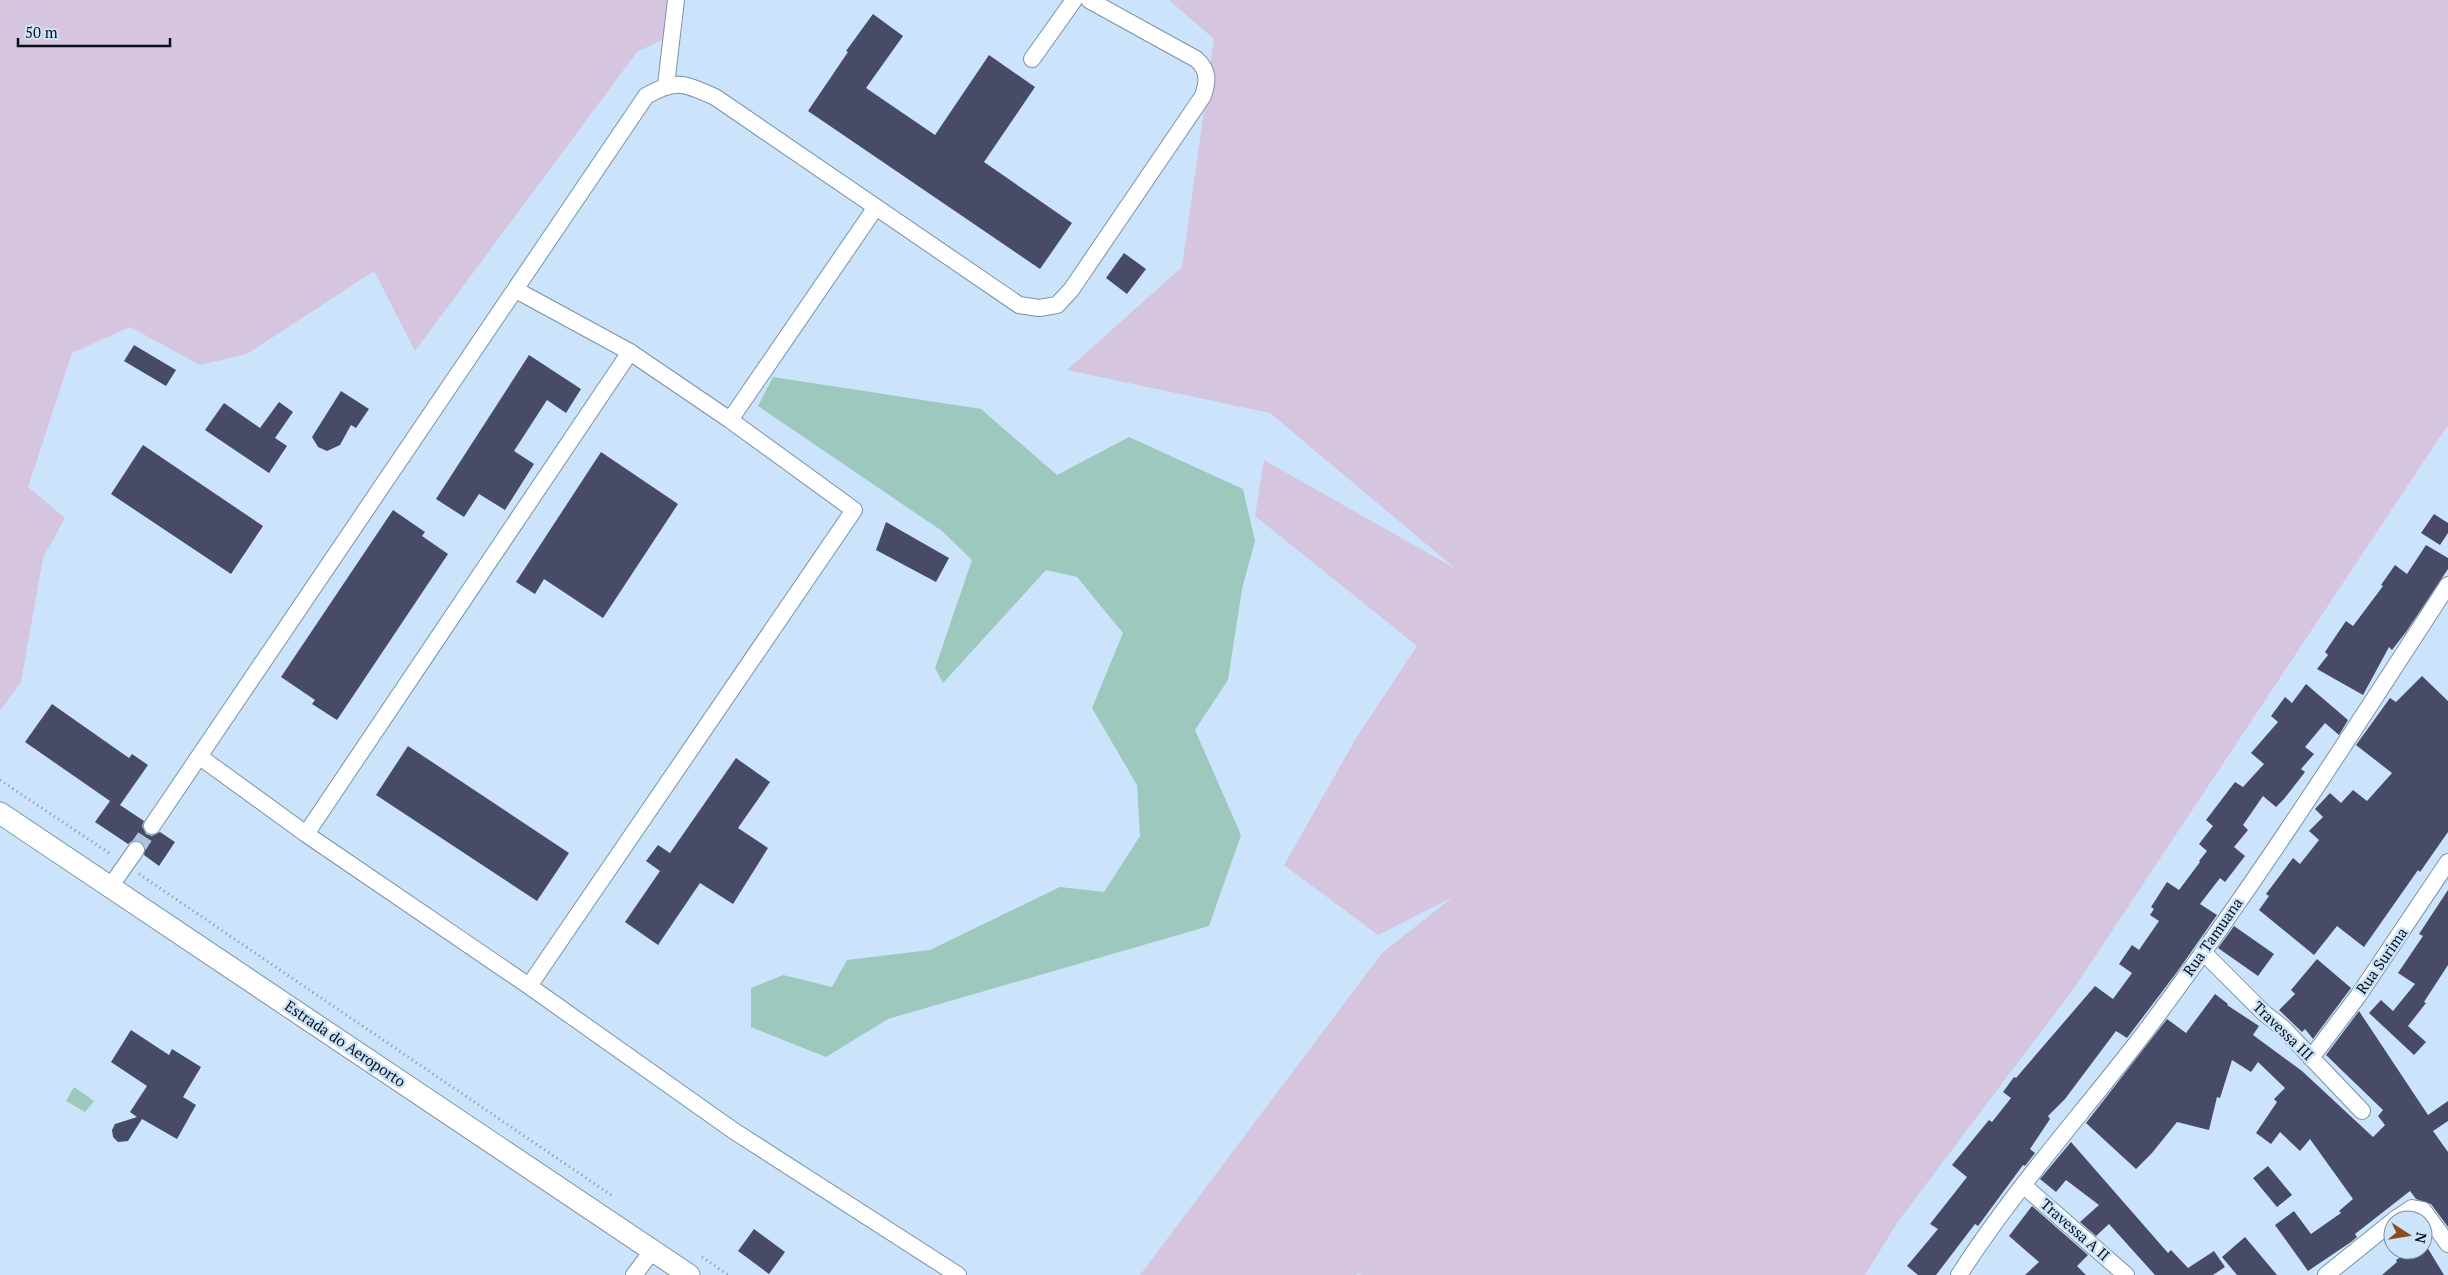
<svg xmlns="http://www.w3.org/2000/svg" width="2448" height="1275" font-family="'PT Serif',serif">
<style>
.green{fill:#d5c5de}
.water{fill:#9cc8be}
.building{fill:#484b68}
.lines{fill:none;stroke-linecap:round;stroke-linejoin:round}
.minor-tunnel{stroke:#afc4d9;stroke-width:16;stroke-dasharray:16 8;stroke-linecap:butt}
.minor-casing{stroke:#7b91a6;stroke-width:18}
.tertiary-casing{stroke:#7b91a6;stroke-width:23}
.path{stroke:#8092a3;stroke-width:3;stroke-dasharray:1 4;stroke-linecap:butt}
.minor{stroke:#fff;stroke-width:16}
.tertiary{stroke:#fff;stroke-width:21}
.labels{text-anchor:middle;stroke-width:5;stroke-linejoin:round;paint-order:stroke}
.street-label{font-size:15px;fill:#081017;stroke:#cce4fb}
</style>
<rect width="100%" height="100%" fill="#cce4fb"/>
<path class="green" d="M 0,0 L 669,0 L 666,38 L 637,52 L 415,351 L 374,271 L 247,354 L 200,365 L 130,327 L 72,353 L 28,487 L 65,518 L 43,558 L 21,682 L 0,711 Z
M 1169,0 L 2448,0 L 2448,425 L 2074,988 L 1897,1223 L 1865,1275 L 1361,1275 L 1358,1273 L 1356,1275 L 1140,1275 L 1382,953 L 1453,897 L 1378,935 L 1284,865 L 1358,735 L 1417,646 L 1255,516 L 1264,460 L 1456,569 L 1270,413 L 1067,370 L 1182,267 L 1214,39 Z"/>
<path class="water" d="M 773,377 L 981,409 L 1057,475 L 1129,437 L 1243,489 L 1255,541 L 1242,589 L 1228,680 L 1195,730 L 1241,835 L 1209,926 L 888,1019 L 826,1057 L 751,1027 L 751,988 L 783,975 L 832,987 L 847,960 L 930,950 L 1060,887 L 1104,892 L 1140,836 L 1137,785 L 1092,708 L 1123,633 L 1077,577 L 1046,570 L 943,683 L 935,668 L 972,560 L 942,531 L 758,406 Z
M 74,1087 L 94,1101 L 85,1112 L 66,1101 Z"/>
<path class="building" d="M 873,14 L 903,36 L 866,88 L 935,135 L 989,55 L 1035,87 L 984,162 L 1072,223 L 1040,269 L 808,111 L 848,52 L 846,51 Z
M 1124,253 L 1146,269 L 1127,294 L 1106,278 Z
M 134,345 L 176,370 L 166,386 L 124,361 Z
M 529,355 L 581,389 L 566,413 L 547,400 L 514,451 L 534,464 L 505,510 L 479,494 L 464,517 L 436,499 Z
M 341,391 L 369,409 L 356,428 L 351,425 L 340,445 L 327,451 L 318,447 L 312,437 Z
M 279,402 L 293,412 L 275,438 L 287,446 L 269,473 L 205,430 L 224,403 L 260,428 Z
M 143,445 L 263,526 L 231,574 L 111,494 Z
M 601,452 L 678,504 L 603,618 L 544,579 L 535,594 L 516,582 Z
M 393,510 L 425,532 L 422,536 L 448,554 L 337,720 L 312,704 L 315,700 L 281,677 Z
M 2434,514 L 2448,523 L 2448,533 L 2440,545 L 2421,533 Z
M 886,522 L 949,558 L 936,582 L 876,550 Z
M 2426,545 L 2448,558 L 2448,569 L 2406,632 L 2392,650 L 2389,647 L 2363,695 L 2317,669 L 2328,655 L 2325,652 L 2346,621 L 2353,626 L 2383,586 L 2381,585 L 2395,565 L 2407,574 Z
M 2422,676 L 2448,701 L 2448,832 L 2420,872 L 2418,870 L 2364,947 L 2337,926 L 2314,955 L 2259,910 L 2269,896 L 2266,894 L 2293,858 L 2300,864 L 2319,840 L 2309,831 L 2323,817 L 2315,809 L 2330,793 L 2341,803 L 2353,790 L 2367,801 L 2392,773 L 2356,745 L 2390,698 L 2396,702 Z
M 2306,684 L 2348,720 L 2339,735 L 2325,723 L 2305,747 L 2314,754 L 2301,769 L 2305,772 L 2284,799 L 2276,807 L 2263,796 L 2243,825 L 2248,830 L 2234,847 L 2245,856 L 2225,882 L 2220,878 L 2200,904 L 2217,915 L 2177,972 L 2127,1038 L 2116,1031 L 2065,1099 L 2048,1116 L 2050,1119 L 2030,1149 L 2035,1153 L 2025,1166 L 2023,1165 L 1978,1226 L 1975,1224 L 1936,1275 L 1918,1275 L 1907,1266 L 1938,1229 L 1930,1224 L 1967,1177 L 1952,1165 L 1989,1120 L 1992,1122 L 2011,1098 L 2003,1092 L 2014,1077 L 2016,1078 L 2095,986 L 2113,999 L 2132,973 L 2119,964 L 2132,945 L 2139,950 L 2159,921 L 2150,915 L 2154,909 L 2151,907 L 2167,882 L 2179,890 L 2200,862 L 2199,861 L 2207,851 L 2199,844 L 2213,826 L 2206,820 L 2235,782 L 2243,787 L 2264,764 L 2251,753 L 2278,722 L 2271,716 L 2285,697 L 2292,703 Z
M 52,704 L 129,758 L 132,754 L 148,765 L 120,805 L 144,821 L 142,826 L 146,834 L 152,836 L 160,832 L 175,842 L 159,866 L 144,855 L 145,846 L 141,842 L 132,841 L 128,844 L 95,822 L 110,801 L 25,742 Z
M 408,746 L 569,853 L 537,901 L 376,795 Z
M 736,758 L 770,782 L 738,828 L 768,848 L 733,904 L 700,883 L 658,945 L 625,922 L 660,871 L 646,861 L 658,845 L 670,853 Z
M 2448,890 L 2448,965 L 2424,1002 L 2426,1003 L 2408,1026 L 2426,1042 L 2414,1055 L 2369,1013 L 2381,1000 L 2393,1011 L 2415,984 L 2398,973 L 2423,936 L 2419,934 Z
M 2234,926 L 2274,954 L 2258,976 L 2218,948 Z
M 2317,959 L 2351,988 L 2313,1039 L 2305,1029 L 2302,1032 L 2279,1010 L 2295,994 L 2291,990 Z
M 2215,994 L 2228,1004 L 2227,1005 L 2259,1026 L 2253,1035 L 2302,1071 L 2373,1137 L 2385,1125 L 2378,1116 L 2383,1110 L 2326,1055 L 2359,1011 L 2428,1115 L 2448,1101 L 2448,1121 L 2433,1131 L 2448,1152 L 2448,1227 L 2431,1204 L 2416,1199 L 2410,1191 L 2355,1234 L 2357,1237 L 2351,1242 L 2308,1271 L 2275,1225 L 2294,1211 L 2311,1234 L 2341,1213 L 2339,1211 L 2353,1199 L 2310,1139 L 2300,1151 L 2280,1132 L 2271,1144 L 2256,1133 L 2277,1102 L 2274,1099 L 2285,1088 L 2258,1062 L 2251,1072 L 2232,1060 L 2220,1098 L 2217,1097 L 2209,1130 L 2177,1122 L 2152,1153 L 2136,1169 L 2086,1123 L 2167,1019 L 2186,1033 Z
M 131,1030 L 169,1055 L 172,1049 L 201,1067 L 183,1097 L 196,1105 L 177,1139 L 142,1119 L 128,1141 L 118,1142 L 113,1137 L 112,1130 L 115,1124 L 137,1117 L 130,1112 L 147,1086 L 111,1062 Z
M 2071,1142 L 2168,1253 L 2171,1250 L 2188,1268 L 2214,1251 L 2225,1267 L 2213,1275 L 2155,1275 L 2109,1224 L 2096,1236 L 2080,1222 L 2099,1205 L 2066,1180 L 2056,1192 L 2040,1179 Z
M 2268,1166 L 2292,1195 L 2277,1207 L 2253,1178 Z
M 2032,1206 L 2088,1255 L 2077,1266 L 2086,1275 L 2025,1275 L 2039,1262 L 2009,1236 Z
M 754,1229 L 785,1252 L 769,1274 L 738,1251 Z
M 2245,1237 L 2277,1275 L 2237,1275 L 2222,1257 Z
M 2424,1242 L 2444,1275 L 2382,1275 L 2397,1262 L 2396,1260 L 2411,1250 L 2423,1250 Z"/>
<g class="lines">
<path class="minor-tunnel" d="M 136,850 L 152,826"/>
<defs>
<path id="minor" d="M 1032,59 L 1074,0
M 666,85 L 676,0
M 516,290 L 630,352 L 730,420 L 854,510 L 529,986
M 730,420 L 876,207
M 200,757 L 306,834 L 529,986 L 734,1131 L 958,1275
M 152,826 L 646,96 C 676,79 683,83 715,97 L 1019,305 L 1039,308 L 1057,305 L 1071,290 L 1203,96 C 1208,81 1209,70 1196,59 L 1089,0
M 306,834 L 630,352
M 110,887 L 136,850
M 2203,952 L 2264,1013 L 2283,1028 L 2362,1111
M 2311,1058 L 2358,996 L 2448,862
M 2023,1185 L 2126,1275
M 2394,1220 L 2412,1208 L 2423,1210 L 2448,1244
M 634,1275 L 653,1250
M 1959,1275 C 2014,1189 2083,1113 2145,1032 C 2253,888 2350,736 2448,585
M 2326,1275 L 2393,1221"/>
<path id="tertiary" d="M 0,813 L 689,1275"/>
</defs>
<use href="#minor" class="minor-casing"/>
<use href="#tertiary" class="tertiary-casing"/>
<path class="path" d="M 0,780 L 112,855
M 139,874 L 614,1197
M 702,1257 L 728,1275"/>
<use href="#minor" class="minor"/>
<use href="#tertiary" class="tertiary"/>
</g>
<g class="labels">
<g class="street-label">
<text transform="translate(2213 937) rotate(-55)" y="5">Rua Tamuana</text>
<text transform="translate(2382 961) rotate(-55)" y="5">Rua Surima</text>
<text transform="translate(2283 1031) rotate(44)" y="5">Travessa III</text>
<text transform="translate(345 1044) rotate(34)" y="5">Estrada do Aeroporto</text>
<text transform="translate(2075 1230) rotate(41)" y="5">Travessa A II</text>
</g>
</g>
<g transform="translate(2408 1235) rotate(102)"><circle r="24" fill="#cce4fb" stroke="#7e8fa0"/>
<path d="M0-4L9 19L0 12L-9 19Z" fill="#8f4d1b"/>
<text y="-8" font-size="14" font-weight="bold" text-anchor="middle" fill="#081017">N</text>
</g>
<path d="M18 38v8h152v-8" fill="none" stroke="#081017" stroke-width="2.5"/>
<text x="25" y="38" font-size="15" fill="#081017" stroke="#cce4fb" stroke-width="4" paint-order="stroke">50 m</text>
</svg>
